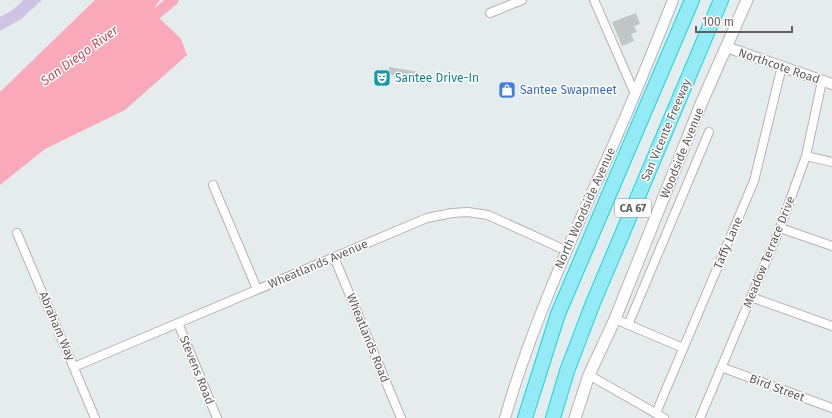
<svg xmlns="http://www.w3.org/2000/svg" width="832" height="418" font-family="'Fira Sans',sans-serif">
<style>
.green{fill:#cec3e4}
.water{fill:#f9a9ba}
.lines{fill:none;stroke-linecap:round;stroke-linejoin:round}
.river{stroke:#f9a9ba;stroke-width:11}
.building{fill:#bfc6c6}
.minor-casing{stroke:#b8b2b2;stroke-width:10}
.tertiary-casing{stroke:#b8b2b2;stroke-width:12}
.secondary-casing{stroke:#bbb3b4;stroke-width:13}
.motorway-casing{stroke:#10d8e2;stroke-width:16}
.minor{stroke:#fff;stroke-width:8}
.tertiary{stroke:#fff;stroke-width:10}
.secondary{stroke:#fff;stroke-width:11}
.motorway{stroke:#94ebf5;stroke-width:14}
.labels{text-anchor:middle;stroke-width:3;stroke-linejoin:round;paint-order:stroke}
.shield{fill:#fff;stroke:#928d8e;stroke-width:1}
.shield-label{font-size:11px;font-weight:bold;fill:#645c5d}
.street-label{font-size:12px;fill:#645c5d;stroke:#fff}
.culture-label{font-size:12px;fill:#0d838f;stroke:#fff;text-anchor:start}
.shop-label{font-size:12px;fill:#366cbe;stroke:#fff;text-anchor:start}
.water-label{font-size:13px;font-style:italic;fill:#bb4d5b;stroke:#fff}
</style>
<rect width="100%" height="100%" fill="#e4ecee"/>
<path class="green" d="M 23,0 L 42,0 L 21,19 L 0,31 L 0,17 L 13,10 Z"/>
<path class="water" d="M 95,0 L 160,0 L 152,11 L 181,39 L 187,55 L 125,110 L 45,149 L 0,185 L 0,92 Z"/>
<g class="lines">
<path class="river" d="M 144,24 L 173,0"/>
</g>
<path class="building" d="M 636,13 L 640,24 L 634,26 L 637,32 L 631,34 L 634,41 L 622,46 L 612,22 Z
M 389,67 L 419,72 L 417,82 L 388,74 Z"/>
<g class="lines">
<defs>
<path id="minor" d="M 594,0 L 635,94
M 490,13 L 522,0
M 806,156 L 832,162
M 213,185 L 257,289
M 780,228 L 832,246
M 17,233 L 95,418
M 334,257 L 401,418
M 751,297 L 832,326
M 615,319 L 683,348
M 178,323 L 217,418
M 628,325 L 709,132
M 74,367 L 427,218 L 452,213 L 468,212 L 488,215 L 565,250
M 721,367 L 832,408
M 589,375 L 664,418
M 656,413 L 754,181 L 782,66
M 700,418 L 780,228 L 806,156 L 822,81"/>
<path id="tertiary" d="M 726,47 L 832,84
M 505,418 C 529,334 562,261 597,181 C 624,122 649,61 673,0"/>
<path id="secondary" d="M 575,418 L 589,375 L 615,319 L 701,104 L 747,0"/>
<path id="motorway" d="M 525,418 L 558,314 L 692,0
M 553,418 L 567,371 L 593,303 L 721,0"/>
</defs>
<use href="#minor" class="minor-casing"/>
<use href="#tertiary" class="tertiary-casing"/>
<use href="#secondary" class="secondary-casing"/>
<use href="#motorway" class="motorway-casing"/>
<use href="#minor" class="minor"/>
<use href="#tertiary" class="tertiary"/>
<use href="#secondary" class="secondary"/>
<use href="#motorway" class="motorway"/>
</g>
<defs>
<symbol id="theatre-square" viewBox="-11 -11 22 22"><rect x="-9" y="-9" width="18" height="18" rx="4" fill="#0f9aa8" stroke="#fff"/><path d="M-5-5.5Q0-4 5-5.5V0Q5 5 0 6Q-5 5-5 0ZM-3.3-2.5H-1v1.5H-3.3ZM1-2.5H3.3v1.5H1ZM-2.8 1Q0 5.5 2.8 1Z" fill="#fff"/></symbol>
<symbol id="shop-square" viewBox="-11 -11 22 22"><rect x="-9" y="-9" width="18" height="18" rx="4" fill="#3f7fe0" stroke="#fff"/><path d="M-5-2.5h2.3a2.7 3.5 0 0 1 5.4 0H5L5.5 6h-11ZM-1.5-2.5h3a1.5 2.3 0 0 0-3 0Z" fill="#fff"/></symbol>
</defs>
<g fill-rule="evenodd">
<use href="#theatre-square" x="372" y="68" width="20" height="20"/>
<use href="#shop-square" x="497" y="80" width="20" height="20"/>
</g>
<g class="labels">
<rect class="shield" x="615" y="199" width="36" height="18" rx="3"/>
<g class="shield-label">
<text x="633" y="212">CA 67</text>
</g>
<g class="street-label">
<text transform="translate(779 66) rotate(19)" y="4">Northcote Road</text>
<text transform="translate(666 130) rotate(-67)" y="4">San Vicente Freeway</text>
<text transform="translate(682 153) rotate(-68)" y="4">Woodside Avenue</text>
<text transform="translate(585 208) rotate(-66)" y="4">North Woodside Avenue</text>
<text transform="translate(728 243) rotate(-67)" y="4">Taffy Lane</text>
<text transform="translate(769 252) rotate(-68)" y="4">Meadow Terrace Drive</text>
<text transform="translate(318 264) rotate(-23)" y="4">Wheatlands Avenue</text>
<text transform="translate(57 326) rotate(67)" y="4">Abraham Way</text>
<text transform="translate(368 338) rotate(68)" y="4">Wheatlands Road</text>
<text transform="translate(197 370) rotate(68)" y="4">Stevens Road</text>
<text transform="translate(777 388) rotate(20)" y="4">Bird Street</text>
</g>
<g class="culture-label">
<text x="395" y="82">Santee Drive-In</text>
</g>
<g class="shop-label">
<text x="520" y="94">Santee Swapmeet</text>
</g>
<g class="water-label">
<text transform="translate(79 55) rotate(-36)" y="5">San Diego River</text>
</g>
</g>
<path d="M696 26v6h96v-6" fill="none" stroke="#645c5d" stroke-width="2"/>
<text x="702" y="26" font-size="12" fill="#645c5d" stroke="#ffffff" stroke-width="3" paint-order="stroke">100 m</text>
</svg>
